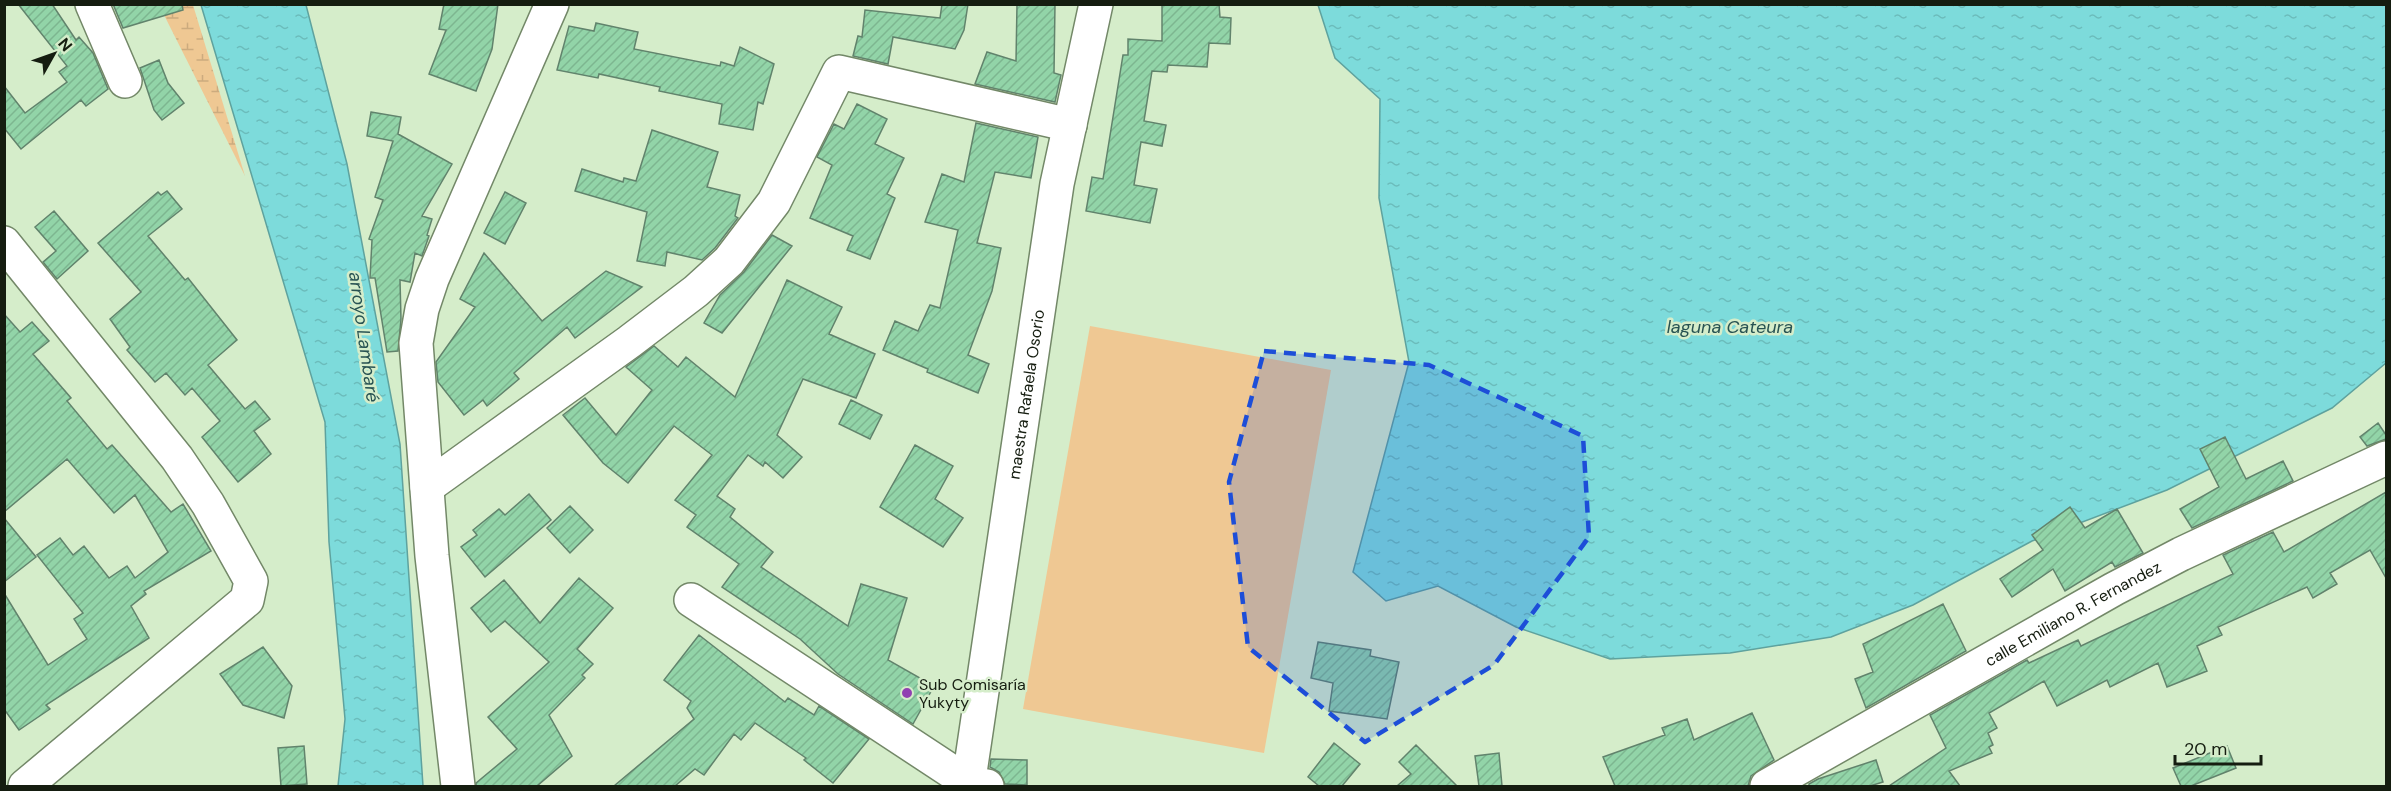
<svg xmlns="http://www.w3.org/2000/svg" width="2391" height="791" font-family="'DM Sans',sans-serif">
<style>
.wetland{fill:url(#wetland-marsh)}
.pitch{fill:#efc893}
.water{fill:url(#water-ripples);stroke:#5ea29e;stroke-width:1.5}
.building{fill:url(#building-hatch);stroke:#61836c;stroke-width:1.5}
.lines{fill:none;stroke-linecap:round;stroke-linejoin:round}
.minor-casing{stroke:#738868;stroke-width:36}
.minor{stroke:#fff;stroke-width:33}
.marked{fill:#1d4ed8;fill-opacity:0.2;stroke:#1d4ed8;stroke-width:4.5;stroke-dasharray:12 8;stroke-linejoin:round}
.poi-dot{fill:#9141b1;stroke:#d5edca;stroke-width:2}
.labels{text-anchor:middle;stroke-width:5;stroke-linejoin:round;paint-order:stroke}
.street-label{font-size:16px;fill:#151d10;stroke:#d5edca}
.poi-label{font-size:16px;fill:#151d10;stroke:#d5edca;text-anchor:start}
.water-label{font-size:18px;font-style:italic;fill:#275252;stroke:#d5edca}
</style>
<defs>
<pattern id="wetland-marsh" width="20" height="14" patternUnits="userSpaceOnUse" patternTransform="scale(1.5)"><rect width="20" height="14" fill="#efc893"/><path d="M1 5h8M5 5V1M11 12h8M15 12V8" fill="none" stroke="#ccab7e"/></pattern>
<pattern id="water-ripples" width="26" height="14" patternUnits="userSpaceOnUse" patternTransform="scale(1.5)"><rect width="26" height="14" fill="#7ddbdb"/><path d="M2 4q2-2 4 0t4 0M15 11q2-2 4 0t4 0" fill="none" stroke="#6bbcbb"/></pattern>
<pattern id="building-hatch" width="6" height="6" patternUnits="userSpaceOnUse" patternTransform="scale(1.5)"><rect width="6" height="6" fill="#92d4a8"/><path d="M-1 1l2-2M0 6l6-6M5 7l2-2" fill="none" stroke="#7db690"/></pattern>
</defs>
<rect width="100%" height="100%" fill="#d5edca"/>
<path class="wetland" d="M 159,5 L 193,5 L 245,176 Z"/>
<path class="pitch" d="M 1090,326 L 1331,370 L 1264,753 L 1023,709 Z"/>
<path class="water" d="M 201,5 L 306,5 L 347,164 L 400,444 L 423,786 L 338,786 L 345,719 L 329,542 L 325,422 Z
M 1318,5 L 2386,5 L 2386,363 L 2332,408 L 2167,490 L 2032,541 L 1913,605 L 1831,637 L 1730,653 L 1610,659 L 1516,627 L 1438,586 L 1386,601 L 1353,572 L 1409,362 L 1379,198 L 1380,99 L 1335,58 Z"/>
<path class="building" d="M 18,4 L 52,4 L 76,40 L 79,37 L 93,53 L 108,89 L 86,106 L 81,100 L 21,149 L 4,128 L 4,86 L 25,113 L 67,82 L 59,72 L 67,66 Z
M 113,4 L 182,4 L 183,10 L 123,28 Z
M 444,4 L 498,4 L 492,49 L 476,91 L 429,74 L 446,30 L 439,29 Z
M 942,4 L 968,4 L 964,30 L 955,49 L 893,37 L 888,64 L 853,56 L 858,36 L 862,37 L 865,10 L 940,18 Z
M 1017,4 L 1055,4 L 1054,73 L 1061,75 L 1055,102 L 975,84 L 987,52 L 1016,61 Z
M 1162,4 L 1219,4 L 1220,17 L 1231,18 L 1230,44 L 1209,43 L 1207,67 L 1168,65 L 1167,72 L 1152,71 L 1144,121 L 1166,125 L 1162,146 L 1141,142 L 1134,185 L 1157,189 L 1150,223 L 1086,211 L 1092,177 L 1103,179 L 1123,55 L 1128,55 L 1128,39 L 1162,41 Z
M 596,23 L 638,32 L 634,49 L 720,66 L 721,62 L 734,66 L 740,47 L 774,64 L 763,104 L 758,102 L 753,130 L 719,124 L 722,104 L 659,91 L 660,87 L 599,74 L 598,78 L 557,70 L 569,26 L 594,31 Z
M 159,60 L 168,83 L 184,103 L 162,120 L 154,110 L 140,68 Z
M 857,104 L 887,119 L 875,144 L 904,158 L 887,194 L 895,198 L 870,259 L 847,250 L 853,236 L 810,218 L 832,165 L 817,157 L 834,124 L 844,129 Z
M 371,112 L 401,117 L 398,134 L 452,164 L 422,216 L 432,219 L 427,235 L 429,236 L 422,256 L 415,253 L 410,282 L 400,280 L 401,319 L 398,351 L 387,352 L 375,278 L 370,278 L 372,240 L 369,239 L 383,200 L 375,197 L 393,141 L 367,136 Z
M 976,123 L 1038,137 L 1031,178 L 995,172 L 977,243 L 1001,248 L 992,291 L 968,355 L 989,364 L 978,393 L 927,372 L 928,369 L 883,350 L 895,321 L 918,331 L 930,305 L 940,308 L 958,230 L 925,222 L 942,174 L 964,182 Z
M 652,130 L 718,152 L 707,187 L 740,195 L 735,216 L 738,218 L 715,248 L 702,260 L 667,252 L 665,266 L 637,261 L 647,212 L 575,191 L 582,169 L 623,182 L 624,178 L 636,181 Z
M 167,191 L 182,209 L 148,236 L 185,280 L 188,278 L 237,340 L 208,365 L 245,409 L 255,401 L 270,419 L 254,431 L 271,454 L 238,482 L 202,437 L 220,421 L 192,388 L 185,395 L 166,373 L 155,382 L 127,350 L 130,347 L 110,319 L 141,292 L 98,243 L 158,192 L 161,195 Z
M 505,192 L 526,203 L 505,244 L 484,233 Z
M 54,211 L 88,251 L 57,279 L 43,262 L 56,251 L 35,227 Z
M 772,235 L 792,246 L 722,333 L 704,323 L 720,295 L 744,272 Z
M 484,253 L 542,321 L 606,271 L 642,287 L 575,338 L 567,327 L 514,373 L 519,379 L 487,406 L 483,400 L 464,415 L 438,382 L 436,362 L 475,307 L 460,299 Z
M 787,280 L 842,307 L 829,334 L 875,354 L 856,398 L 803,379 L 777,435 L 802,457 L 783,478 L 765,462 L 763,466 L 748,455 L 717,496 L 735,509 L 730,517 L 773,552 L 761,567 L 848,626 L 861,584 L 907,598 L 888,660 L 934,686 L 913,724 L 838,674 L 800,639 L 722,587 L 739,564 L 687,527 L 696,515 L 675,500 L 712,455 L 674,426 L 628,483 L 603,463 L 563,415 L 585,398 L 616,435 L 652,390 L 626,367 L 654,346 L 678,367 L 686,357 L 735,397 Z
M 4,314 L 20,332 L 32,322 L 49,341 L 33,354 L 71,398 L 67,401 L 107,449 L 112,445 L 171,512 L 183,504 L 211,551 L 144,591 L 146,594 L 131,606 L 149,638 L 46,705 L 50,709 L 19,730 L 4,709 L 4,593 L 48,665 L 87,639 L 74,619 L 83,613 L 37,555 L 60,538 L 73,555 L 84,546 L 109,578 L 127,566 L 135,578 L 168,552 L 135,495 L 114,513 L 67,459 L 4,512 Z
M 851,400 L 882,415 L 870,439 L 839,424 Z
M 2378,423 L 2386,435 L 2386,439 L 2367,446 L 2360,437 Z
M 2225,437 L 2246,479 L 2283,461 L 2293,481 L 2192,528 L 2180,509 L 2219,487 L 2200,449 Z
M 915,445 L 953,466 L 935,499 L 963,518 L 943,547 L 880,507 Z
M 2386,492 L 2386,578 L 2370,550 L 2330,573 L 2337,584 L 2313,598 L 2307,587 L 2218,627 L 2222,635 L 2197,646 L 2207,671 L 2167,687 L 2158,663 L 2110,687 L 2107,680 L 2057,706 L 2044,681 L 1989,713 L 1997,728 L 1988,733 L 1993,745 L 1989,747 L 1992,753 L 1949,771 L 1960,786 L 1889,786 L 1946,748 L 1930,715 L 2027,660 L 2029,663 L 2078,640 L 2081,646 L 2233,574 L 2223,555 L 2273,532 L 2284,552 Z
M 529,494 L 551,520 L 485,577 L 461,547 L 477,535 L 473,530 L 499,509 L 505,515 Z
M 570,506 L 593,530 L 570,553 L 547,528 Z
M 2070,507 L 2085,528 L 2117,509 L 2143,553 L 2115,567 L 2112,562 L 2065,591 L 2053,569 L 2012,597 L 2000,579 L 2043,550 L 2032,535 Z
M 4,518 L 36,557 L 4,582 Z
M 579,578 L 613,608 L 577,649 L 593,664 L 582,675 L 585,678 L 549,715 L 572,756 L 537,786 L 476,786 L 476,783 L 517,749 L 488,717 L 549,662 L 505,621 L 491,632 L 471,608 L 504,580 L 540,623 Z
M 1943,604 L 1966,651 L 1866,708 L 1855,679 L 1873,672 L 1863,644 Z
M 699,635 L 785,702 L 788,698 L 814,715 L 819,706 L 869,739 L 833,783 L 804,760 L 806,758 L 755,723 L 741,740 L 734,734 L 704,775 L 695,769 L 675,786 L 614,786 L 694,719 L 687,708 L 691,701 L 664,680 Z
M 1318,642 L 1371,650 L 1370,656 L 1399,662 L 1387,719 L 1329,711 L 1333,683 L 1311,678 Z
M 263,647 L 292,686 L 284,718 L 243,705 L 220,674 Z
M 1752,713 L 1774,760 L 1751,776 L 1748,786 L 1615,786 L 1603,757 L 1665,735 L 1662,728 L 1687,719 L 1694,740 Z
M 1334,743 L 1360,764 L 1342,786 L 1319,786 L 1308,777 Z
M 1416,745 L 1457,786 L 1397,786 L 1411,774 L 1399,762 Z
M 304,746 L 307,784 L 281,786 L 278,748 Z
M 2227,746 L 2236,768 L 2191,786 L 2181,786 L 2173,768 Z
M 1499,753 L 1502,786 L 1479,786 L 1475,756 Z
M 991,759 L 1027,760 L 1027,785 L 1005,784 L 999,772 L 990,767 Z
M 1876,760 L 1883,782 L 1870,786 L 1809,786 L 1809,784 L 1818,779 Z"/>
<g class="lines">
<defs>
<g id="minor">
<path d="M 92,4 L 125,81"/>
<path d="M 4,243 L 177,458 L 208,504 L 251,581 L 247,600 L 25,786"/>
<path d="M 427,487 L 629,342 L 696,291 L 729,261 L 774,202 L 839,72 L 1070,125"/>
<path d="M 691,600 L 969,783 L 987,786"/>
<path d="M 458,786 L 432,556 L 416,343 L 422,309 L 432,279 L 552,4"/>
<path id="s1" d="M 968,786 L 1057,184 L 1096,4"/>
<path id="s2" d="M 1767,786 L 2114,589 L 2181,554 L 2386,458"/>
</g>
</defs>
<use href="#minor" class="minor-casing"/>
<use href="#minor" class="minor"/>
</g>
<path class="marked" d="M 1264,351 L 1429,365 L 1583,436 L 1589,537 L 1494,665 L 1365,742 L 1248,647 L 1229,482 Z"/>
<circle class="poi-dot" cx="907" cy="693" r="6"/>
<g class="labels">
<g class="street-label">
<text dy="6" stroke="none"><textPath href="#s1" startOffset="396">maestra Rafaela Osorio</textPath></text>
<text dy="6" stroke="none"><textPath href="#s2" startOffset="351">calle Emiliano R. Fernandez</textPath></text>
</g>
<g class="poi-label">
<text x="919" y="690">Sub Comisaría<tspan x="919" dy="18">Yukyty</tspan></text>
</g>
<g class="water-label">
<text x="1730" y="333">laguna Cateura</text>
<text transform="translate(364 337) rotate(82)" y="6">arroyo Lambaré</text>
</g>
</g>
<rect width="2391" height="791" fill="none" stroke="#151d10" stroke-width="12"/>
<g transform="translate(54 54) rotate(50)" stroke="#d5edca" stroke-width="4.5" paint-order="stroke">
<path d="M0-4.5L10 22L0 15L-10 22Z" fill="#151d10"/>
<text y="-9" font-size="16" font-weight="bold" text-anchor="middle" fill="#151d10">N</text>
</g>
<path d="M2175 755v9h86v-9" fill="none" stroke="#151d10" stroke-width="3"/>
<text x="2184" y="755" font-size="18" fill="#151d10" stroke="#d5edca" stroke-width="4.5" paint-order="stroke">20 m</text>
</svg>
